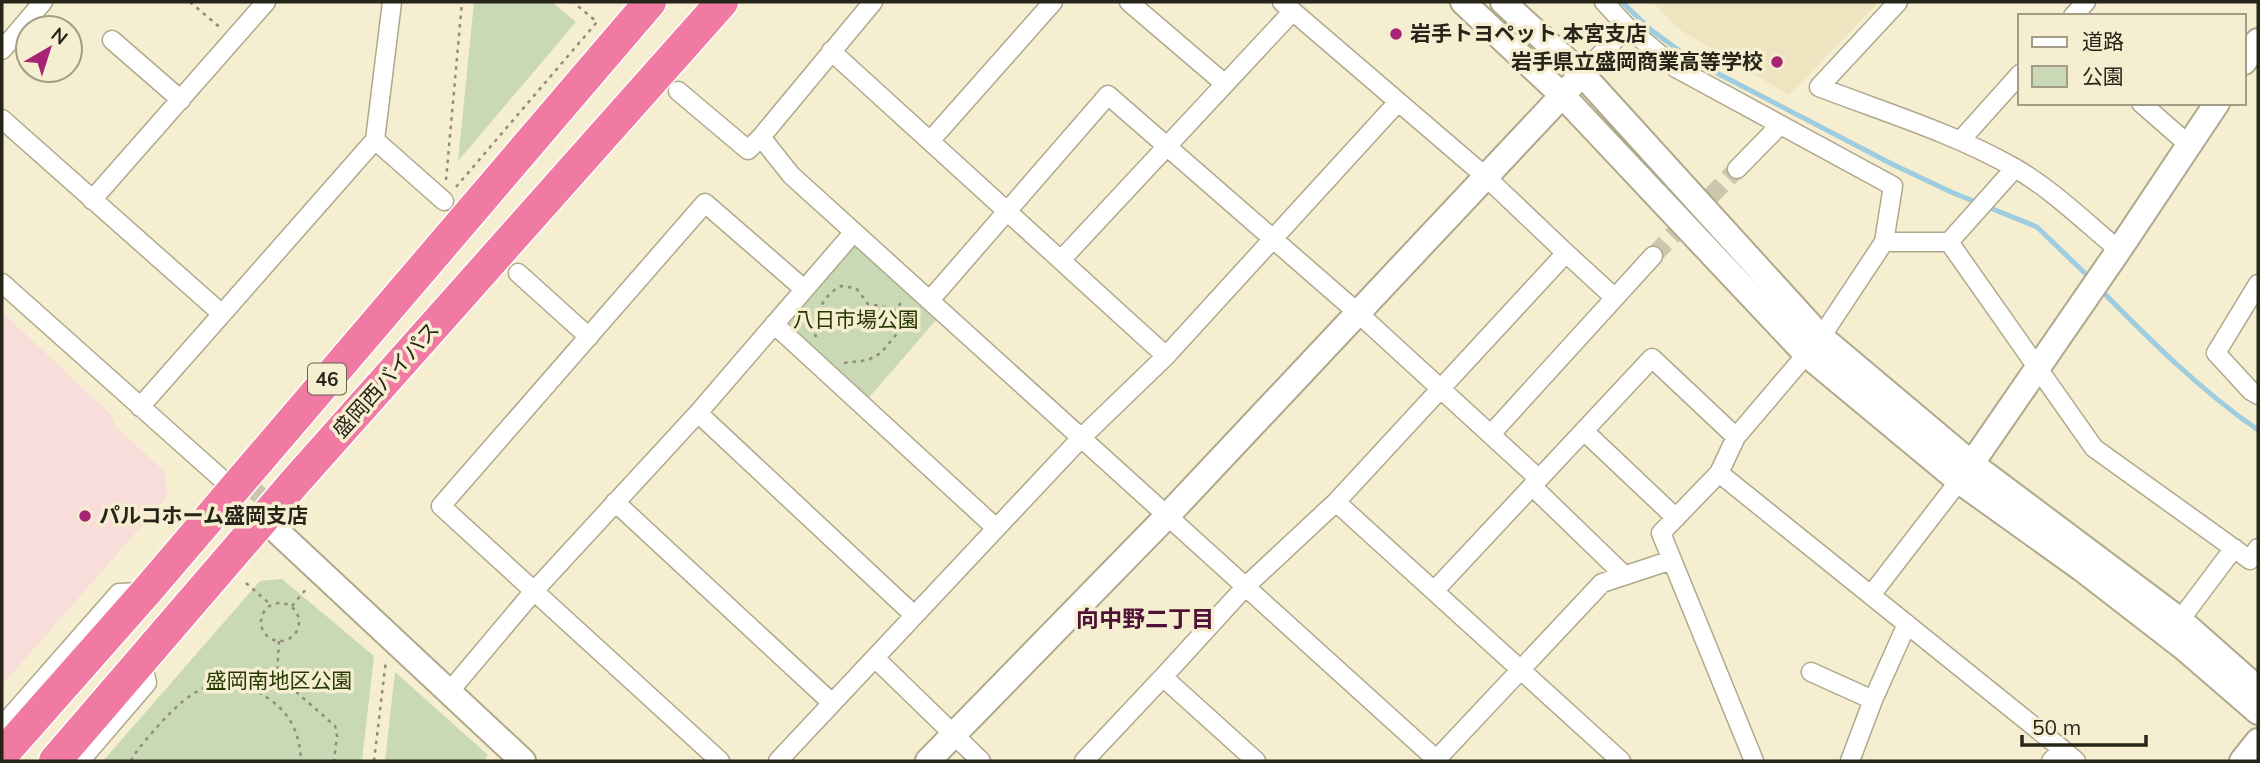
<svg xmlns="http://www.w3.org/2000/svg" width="2260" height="763" font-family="Mulish,'Noto Sans JP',sans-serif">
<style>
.commercial{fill:#f8dddb}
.built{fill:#eee4bf}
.green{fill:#c9d9b5}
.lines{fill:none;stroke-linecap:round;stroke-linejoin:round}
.stream{stroke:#9dcddf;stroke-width:5}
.street-tunnel{stroke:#cdc6ac;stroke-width:18;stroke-dasharray:18 9;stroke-linecap:butt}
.street-casing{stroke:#b0a88c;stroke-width:21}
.secondary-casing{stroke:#b0a88c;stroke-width:28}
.highway-casing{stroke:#fff;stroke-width:35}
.path{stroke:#928c78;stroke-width:2.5;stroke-dasharray:3.5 5;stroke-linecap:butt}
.street{stroke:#fff;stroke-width:18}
.secondary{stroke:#fff;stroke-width:24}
.highway{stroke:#f17aa2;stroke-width:32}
.poi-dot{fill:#a62473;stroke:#f6eed1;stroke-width:2.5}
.labels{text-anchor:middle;stroke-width:7;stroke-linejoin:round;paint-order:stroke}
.shield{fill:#f6eed1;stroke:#656150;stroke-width:2}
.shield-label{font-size:19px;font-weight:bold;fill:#272419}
.poi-label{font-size:21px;font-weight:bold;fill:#272419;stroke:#f6eed1;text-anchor:start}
.park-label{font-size:21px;fill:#263900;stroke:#f6eed1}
.street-label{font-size:21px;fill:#272419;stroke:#f6eed1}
.neighbourhood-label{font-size:23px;font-weight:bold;fill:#4f1236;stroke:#f6eed1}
</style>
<rect width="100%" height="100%" fill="#f6eed1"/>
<path class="commercial" d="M 2,312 L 111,415 L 116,427 L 165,472 L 167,497 L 2,685 Z"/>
<path class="built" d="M 1652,2 L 1879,2 L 1789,95 L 1677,28 Z"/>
<path class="green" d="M 474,2 L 552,2 L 576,22 L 458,161 Z
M 847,247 L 856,247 L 937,319 L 866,401 L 783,322 Z
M 282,579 L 374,656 L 362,761 L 103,761 L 260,581 Z
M 395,672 L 488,755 L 483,761 L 385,761 Z"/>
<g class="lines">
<path class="stream" d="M 1622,2 L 1651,30 L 1692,60 L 1892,164 L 1951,192 L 2037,227 L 2091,279
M 2100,289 C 2149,339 2200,390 2258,430"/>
<path class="street-tunnel" d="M 1653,256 L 1737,169
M 229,469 L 290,521"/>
<defs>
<path id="street" d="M 873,2 L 761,137 L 791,175 L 1438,761
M 1129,2 L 1225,84
M 1604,2 L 1627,27 L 1676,68 L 1893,186 L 1884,242 L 1821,337 L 1736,437 L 1719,473 L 1661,533 L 1754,761
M 1898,2 L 1819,87 C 1884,112 1953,133 2013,167 C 2052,189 2085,222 2119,250
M 2073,16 L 2086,2
M 112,40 L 181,100
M 2,50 L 43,2
M 831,51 L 1166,356
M 1582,74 L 1627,27
M 678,91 L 748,150 L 761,137
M 2141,103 L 2189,145
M 2,119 L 222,314 L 375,140 L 392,2
M 375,140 L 444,201
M 930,141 L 1053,2
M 1960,141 L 2020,74
M 2015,168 L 1949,242 L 2094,448 L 2250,560 L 2258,548
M 1737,169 L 1780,125
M 92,200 L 266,2
M 1884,242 L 1949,242
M 1566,253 L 1615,298
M 1061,260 L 1293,11
M 518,273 L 589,337
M 2,283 L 233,489
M 2258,284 L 2216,353 L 2251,391 L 2258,395
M 930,300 L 1108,95 L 1358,313 L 1539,479
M 774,324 L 996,528
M 140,407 L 222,314
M 698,413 L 914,615
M 1584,431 L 1676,518
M 1491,434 L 1653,256
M 1719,473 L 2062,749 L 2051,761
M 1532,486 L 1624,575
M 615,502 L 832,703
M 1336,502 L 1621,761
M 1434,591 L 1652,358 L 1736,437
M 1871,595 L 1959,481
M 2180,620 L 2234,548
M 875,658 L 981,761
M 1811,672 L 1873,700
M 1163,677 L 1246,586 L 1336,502 L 1566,253 L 1486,177 L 1282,2
M 449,692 L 534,591 L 698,413 L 853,233
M 2,726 L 119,593 L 145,592
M 2062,749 L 2076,761
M 80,761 L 147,683 L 142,661
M 720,761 L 441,506 L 705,203 L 804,289
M 778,761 L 1082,437 L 1166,356 L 1398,102
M 1084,761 L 1163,677 L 1256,761
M 1435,761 L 1602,583 L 1672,560
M 1850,761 L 1873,700 L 1907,624"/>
<path id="secondary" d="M 1463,2 L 1562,95 L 1806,354 L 1959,481 L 2082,569 L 2184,648 L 2258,712
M 1503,2 L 1582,74 L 1821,337 L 1972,464 L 2180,620 L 2258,689
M 2244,62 L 2258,41
M 1963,476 L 2119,250 L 2217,103
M 264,519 L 523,761
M 928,761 L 1168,515 L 1572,85
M 2242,761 L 2258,741"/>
<path id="highway" d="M 2,755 L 146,592 L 650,2
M 55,761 L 295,482 L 722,2"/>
</defs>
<use href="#street" class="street-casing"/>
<use href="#secondary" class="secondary-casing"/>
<use href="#highway" class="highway-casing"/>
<path class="path" d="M 190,2 L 222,29
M 446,180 L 462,2
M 456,187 L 597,22 L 573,2
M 893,312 L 902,302
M 803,316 L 813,325
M 816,337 C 810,320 824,294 841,286 L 856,288 L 868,304 C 889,307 894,308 902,328
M 844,363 L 868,360 L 881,353 L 914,313
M 246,583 L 270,604
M261 622a19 19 0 1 1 38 0a19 19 0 1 1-38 0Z
M 292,606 L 307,588
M 279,641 L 277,675 L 335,726 L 337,736 L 334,761
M 256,689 L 276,675
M 131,761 C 137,748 148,738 157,727 C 192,688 223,665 272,701 C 292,716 300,736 301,761
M 374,761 L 386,660"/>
<use href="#street" class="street"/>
<use href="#secondary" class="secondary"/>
<use href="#highway" class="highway"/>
</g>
<g class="poi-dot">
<circle cx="1396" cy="34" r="7"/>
<circle cx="1777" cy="62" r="7"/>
<circle cx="85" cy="516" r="7"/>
</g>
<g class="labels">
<rect class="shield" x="308" y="363.5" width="38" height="31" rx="5"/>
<g class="shield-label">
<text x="327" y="386">46</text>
</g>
<g class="poi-label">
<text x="1410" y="41">岩手トヨペット 本宮支店</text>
<text x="1763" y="69" text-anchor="end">岩手県立盛岡商業高等学校</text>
<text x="99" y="523">パルコホーム盛岡支店</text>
</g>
<g class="park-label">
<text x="856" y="327">八日市場公園</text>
<text x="279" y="688">盛岡南地区公園</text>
</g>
<g class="street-label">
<text transform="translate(386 380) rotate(-48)" y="7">盛岡西バイパス</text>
</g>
<g class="neighbourhood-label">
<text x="1145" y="627">向中野二丁目</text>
</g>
</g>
<rect width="2260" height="763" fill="none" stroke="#272419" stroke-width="7"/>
<rect x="2018" y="14" width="228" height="91" fill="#f6eed1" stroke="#a39d87" stroke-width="2"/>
<rect x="2032" y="37" width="35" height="10" fill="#ffffff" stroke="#a39d87" stroke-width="2"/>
<text x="2082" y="49" font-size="21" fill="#272419">道路</text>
<rect x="2032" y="66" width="35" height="21" fill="#c9d9b5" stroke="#a39d87" stroke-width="2"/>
<text x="2082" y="84" font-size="21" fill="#272419">公園</text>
<g transform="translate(49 49) rotate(39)"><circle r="33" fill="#f6eed1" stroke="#a39d87" stroke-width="2"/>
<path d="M0-5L12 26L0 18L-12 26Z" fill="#a62473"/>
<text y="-10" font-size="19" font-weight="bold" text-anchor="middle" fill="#272419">N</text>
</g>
<path d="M2022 735v10h124v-10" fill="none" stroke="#272419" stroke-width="3.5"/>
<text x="2032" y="735" font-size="21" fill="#272419" stroke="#f6eed1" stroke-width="5" paint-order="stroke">50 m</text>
</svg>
